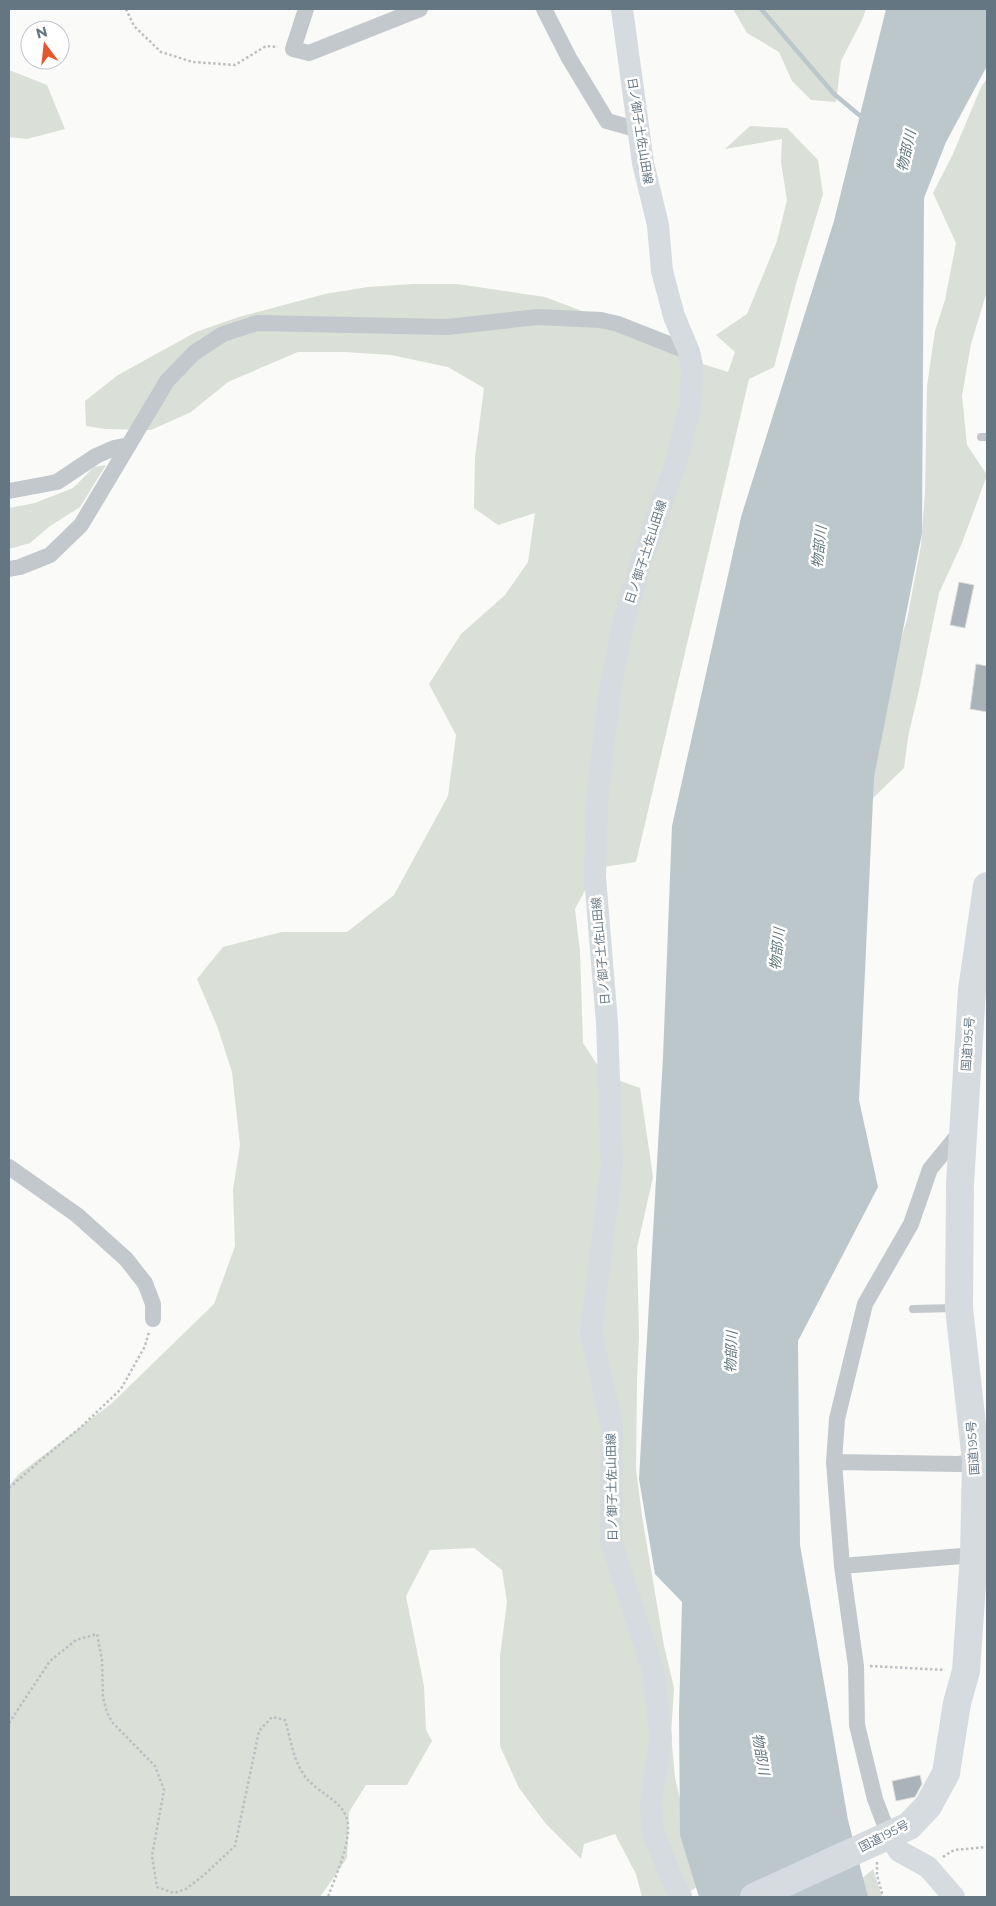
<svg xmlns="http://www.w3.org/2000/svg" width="996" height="1906" font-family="Montserrat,'Noto Sans JP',sans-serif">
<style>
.green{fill:#dadfd7}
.water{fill:#bbc7cb}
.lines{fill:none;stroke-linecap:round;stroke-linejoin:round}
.stream{stroke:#bbc7cb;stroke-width:4.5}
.building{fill:#aab3b9;stroke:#dcdcda}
.path{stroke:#bbbfc2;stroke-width:2.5;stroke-dasharray:2.5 2.5;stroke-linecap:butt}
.service{stroke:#c3c8cc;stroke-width:8}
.minor{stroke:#c3c8cc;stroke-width:16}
.secondary{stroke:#d6dbdf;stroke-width:22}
.trunk{stroke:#d6dbdf;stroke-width:28}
.labels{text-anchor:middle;stroke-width:5;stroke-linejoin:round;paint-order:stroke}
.street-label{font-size:12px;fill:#657683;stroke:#fff}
.water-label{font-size:14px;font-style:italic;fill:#60757c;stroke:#fff}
</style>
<rect width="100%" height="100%" fill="#fafaf8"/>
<path class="green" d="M 733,9 L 866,9 L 862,20 L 841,61 L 836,102 L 811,100 L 792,81 L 779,52 L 747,33 Z
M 9,70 L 47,85 L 65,129 L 27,139 L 9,137 Z
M 987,79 L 987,291 L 971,344 L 962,396 L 967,445 L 987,475 L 962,543 L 939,593 L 919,690 L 908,737 L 904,768 L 870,801 L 867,760 L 887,681 L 907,620 L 921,545 L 925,492 L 927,386 L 935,331 L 945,300 L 956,243 L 933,193 L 953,154 L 981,87 Z
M 750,126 L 787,128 L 818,160 L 823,194 L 796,284 L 774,367 L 749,379 L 636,862 L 597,868 L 575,909 L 580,952 L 583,1043 L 604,1075 L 640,1088 L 653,1177 L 637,1248 L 639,1337 L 637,1380 L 636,1469 L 642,1516 L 664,1646 L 674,1688 L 671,1734 L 675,1778 L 685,1820 L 704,1882 L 682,1897 L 642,1897 L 636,1874 L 615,1834 L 584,1844 L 581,1859 L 546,1824 L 519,1788 L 500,1746 L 500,1656 L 507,1602 L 502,1570 L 474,1548 L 430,1550 L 406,1596 L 424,1686 L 426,1730 L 432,1741 L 407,1785 L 366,1785 L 349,1812 L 347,1858 L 320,1897 L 9,1897 L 9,1486 L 19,1474 L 112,1403 L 214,1304 L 235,1246 L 233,1190 L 240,1145 L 232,1072 L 217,1026 L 197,979 L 223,947 L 282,932 L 347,932 L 394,895 L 448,796 L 456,735 L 429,684 L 461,634 L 505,595 L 528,562 L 535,513 L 498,525 L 474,508 L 475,458 L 484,388 L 448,367 L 391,355 L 345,352 L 298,352 L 228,382 L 191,412 L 151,430 L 105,429 L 86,426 L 85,401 L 118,375 L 196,332 L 239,317 L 325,294 L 368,287 L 413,284 L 457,284 L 545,297 L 587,313 L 687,359 L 728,372 L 735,352 L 716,335 L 747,314 L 777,241 L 787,200 L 781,162 L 782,139 L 725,149 Z
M 106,465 L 80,507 L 50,526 L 30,543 L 9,549 L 9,508 L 35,503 L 73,488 L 94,467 Z
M 873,1869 L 882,1897 L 864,1897 L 859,1881 Z"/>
<path class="water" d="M 886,9 L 987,9 L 987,66 L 946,142 L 924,198 L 922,533 L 874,777 L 859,1100 L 878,1187 L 798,1341 L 800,1545 L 848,1820 L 868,1897 L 699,1897 L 680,1835 L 679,1713 L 682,1602 L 655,1574 L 639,1479 L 663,1057 L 672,826 L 741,517 L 834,221 Z"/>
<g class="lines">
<path class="stream" d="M 761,9 L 834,94 L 864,119"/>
</g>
<path class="building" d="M 959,582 L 974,585 L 965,628 L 950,625 Z
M 976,664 L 987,666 L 987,712 L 970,709 Z
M 920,1775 L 922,1784 L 915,1797 L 896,1801 L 892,1781 Z"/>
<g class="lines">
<path class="path" d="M 126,9 L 134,26 L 161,52 L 193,62 L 235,65 L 266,46 L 278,47
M 9,1488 L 42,1459 L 80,1428 L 121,1389 L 145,1346 L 149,1332
M 870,1666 L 945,1670
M 9,1723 L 50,1661 L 76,1640 L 97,1634 L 102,1660 L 103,1698 L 107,1712 L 112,1722 L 155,1766 L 164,1790 L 152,1856 L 157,1887 L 174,1893 L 186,1889 L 204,1875 L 235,1846 L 259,1731 L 272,1717 L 285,1720 C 291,1740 294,1766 309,1781 C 322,1795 348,1804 348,1826 C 349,1848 335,1877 328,1897
M 943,1857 L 954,1850 L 987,1847
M 877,1862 L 877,1875 L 883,1897"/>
<path class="service" d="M 981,437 L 987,437
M 913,1309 L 954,1308"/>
<path class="minor" d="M 306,9 L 293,49 L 309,53 L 420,9
M 544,9 L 569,58 L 607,121 L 639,130
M 9,491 L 57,482 L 96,456 L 114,448 L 129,445
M 9,569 L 20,567 L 50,555 L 81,525 L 167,381 L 194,353 L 223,334 L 257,323 L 447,327 L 538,317 L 601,320 L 618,324 L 689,352
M 9,1167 L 77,1215 L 126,1259 L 145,1283 L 153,1304 L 153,1319
M 834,1462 L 959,1464 L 976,1461
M 842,1566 L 974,1555 L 980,1553
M 889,1836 L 875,1799 L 857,1725 L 856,1666 L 842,1566 L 834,1462 L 837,1419 L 865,1304 L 911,1224 L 930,1169 L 962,1130"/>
<path class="secondary" d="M 622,9 L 643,163 L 658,225 L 662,271 L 674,316 L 689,352 L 692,365 L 691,404 L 676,463 L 642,559 L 623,624 L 610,691 L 597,800 L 595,877 L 607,1023 L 612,1165 L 591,1332 L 612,1426 L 611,1542 L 653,1670 L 661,1737 L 651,1803 L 653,1832 L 672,1879 L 681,1897
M 889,1836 L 899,1851 L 928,1867 L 954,1897"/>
<path class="trunk" d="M 754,1897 L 909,1826 L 928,1806 L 946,1773 L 957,1703 L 966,1671 L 974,1555 L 976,1461 L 959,1308 L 960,1184 L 972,990 L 987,886"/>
</g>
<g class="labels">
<g class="street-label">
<text transform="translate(640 131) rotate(81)" y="4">日ノ御子土佐山田線</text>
<text transform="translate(646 552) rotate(-72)" y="4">日ノ御子土佐山田線</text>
<text transform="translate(601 951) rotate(-95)" y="4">日ノ御子土佐山田線</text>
<text transform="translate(968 1044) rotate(-86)" y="4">国道195号</text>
<text transform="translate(973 1448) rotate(-94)" y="4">国道195号</text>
<text transform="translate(612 1487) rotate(-91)" y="4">日ノ御子土佐山田線</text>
<text transform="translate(884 1836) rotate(-27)" y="4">国道195号</text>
</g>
<g class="water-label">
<text transform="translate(906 151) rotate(-77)" y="5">物部川</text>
<text transform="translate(819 547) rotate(-84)" y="5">物部川</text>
<text transform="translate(777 949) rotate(-84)" y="5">物部川</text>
<text transform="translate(731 1352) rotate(-88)" y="5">物部川</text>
<text transform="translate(761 1754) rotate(80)" y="5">物部川</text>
</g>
</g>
<rect width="996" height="1906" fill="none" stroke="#657683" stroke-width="20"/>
<g transform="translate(45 45) rotate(345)"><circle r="24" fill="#ffffff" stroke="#c1c8cd"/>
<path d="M0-4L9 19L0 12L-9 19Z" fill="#e4572e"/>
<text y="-8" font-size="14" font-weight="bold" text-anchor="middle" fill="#657683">N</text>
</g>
</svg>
